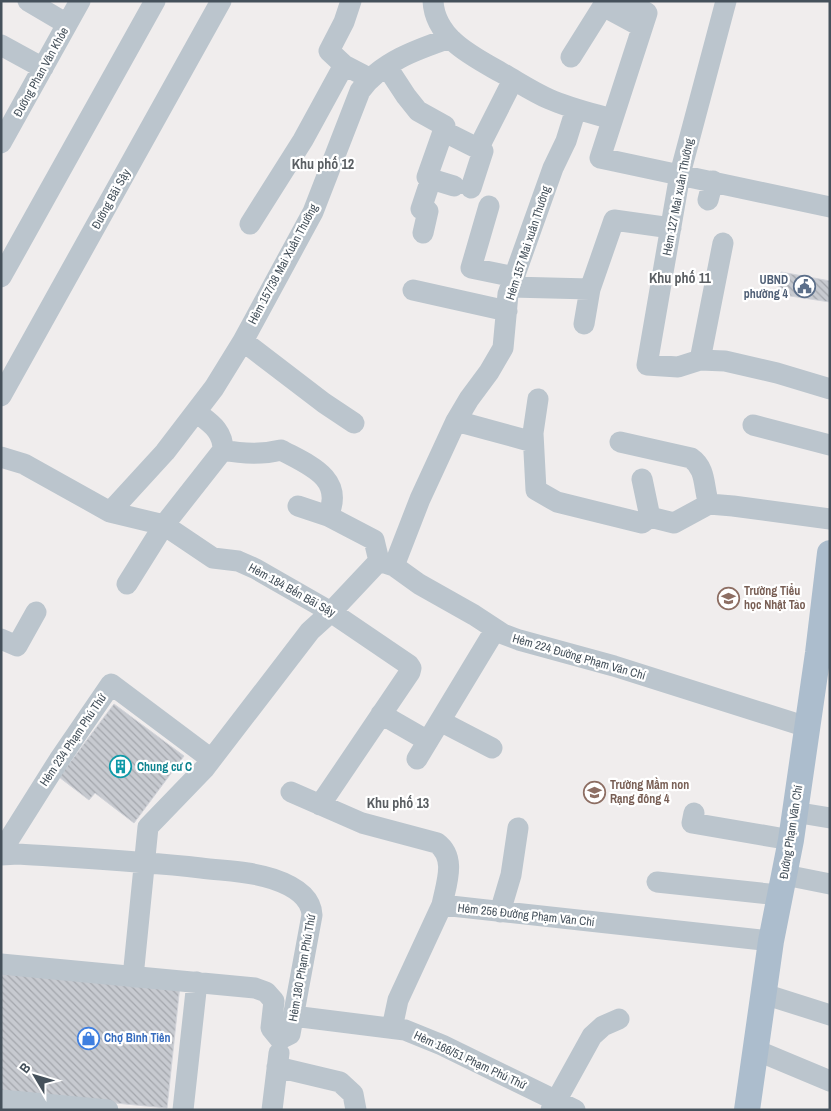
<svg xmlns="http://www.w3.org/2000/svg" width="831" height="1111" font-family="'Archivo Narrow',sans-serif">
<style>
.building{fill:url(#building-back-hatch);stroke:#d1d3d9}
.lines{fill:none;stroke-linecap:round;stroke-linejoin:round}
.minor{stroke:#bbc5cd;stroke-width:21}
.major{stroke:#acbdcd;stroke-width:26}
.labels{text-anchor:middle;stroke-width:4.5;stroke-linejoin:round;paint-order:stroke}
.street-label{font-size:12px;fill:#45515b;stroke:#fff}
.service-label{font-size:12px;font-weight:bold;fill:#4e5e75;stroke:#fff;text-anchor:end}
.education-label{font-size:12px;font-weight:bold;fill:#785e54;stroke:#fff;text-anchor:start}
.culture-label{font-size:12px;font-weight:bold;fill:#0d838f;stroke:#fff;text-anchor:start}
.shop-label{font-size:12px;font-weight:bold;fill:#366cbe;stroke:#fff;text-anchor:start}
.neighbourhood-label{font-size:14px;font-weight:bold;fill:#5a5e62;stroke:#fff}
</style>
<defs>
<pattern id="building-back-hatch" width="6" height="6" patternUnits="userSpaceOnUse" patternTransform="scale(1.25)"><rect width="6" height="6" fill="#c7cad0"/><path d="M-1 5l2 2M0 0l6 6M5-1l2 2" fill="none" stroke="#a3a6ac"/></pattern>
</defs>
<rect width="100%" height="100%" fill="#f0eded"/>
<path class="building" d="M 781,272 L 830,281 L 830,302 L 777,294 Z
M 114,704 L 184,756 L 134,823 L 95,793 L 89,800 L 59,777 Z
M 1,967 L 180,985 L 167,1108 L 1,1092 Z"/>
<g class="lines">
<path class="minor" d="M 28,1 L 67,24
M 433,1 C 435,39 474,57 502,73 C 518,82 533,92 549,99 C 569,108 591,113 612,119
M 628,1 L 647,13 L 600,158 L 830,207
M 726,1 L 680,174 L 647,365 L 678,367 L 700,360 L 725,361 L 777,373 L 830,389
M 1,45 L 43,68
M 571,57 L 603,6 L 642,27
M 344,65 L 329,51 L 344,22 L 351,1
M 387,67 L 406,96 L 418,111 L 445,126 L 427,177 L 431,179 L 421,209 L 428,211 L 423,233
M 443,131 L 483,151 L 471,188
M 1,143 L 80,1
M 478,149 L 513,80
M 431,179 L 454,186
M 708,200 L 713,181
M 489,206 L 471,268 L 515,277
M 250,224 L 303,140 L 344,65 L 369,78
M 1,277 L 155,1
M 511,287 L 590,289
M 413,290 L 507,311
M 584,324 L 590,289 L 614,220 L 671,228
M 243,341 L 324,403 L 354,423
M 700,360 L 723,243
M 1,396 L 221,1
M 538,399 L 533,433 L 536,490 L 557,502 L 642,523 L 650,517
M 196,412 C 210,423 223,430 223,450 C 243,454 261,455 281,450 C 309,465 345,478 328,516
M 456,421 L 533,442
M 753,425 L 830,445
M 620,442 L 691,458 C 707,469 703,488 709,504
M 1,457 L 24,464 L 110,512 L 164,525 L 213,558 L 238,561 L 256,569 L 331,612 L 409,665 L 411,668 L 410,672 L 320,805
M 642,479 L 650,517
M 298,506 L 328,516 L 374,540 L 379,561 L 394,566 L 419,584 L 474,615 L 503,634 L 519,640 L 614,666 L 807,727
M 110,512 L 165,452 L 214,388 L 243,341 L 313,212 L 360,91 C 380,62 418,49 450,38
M 650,517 L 674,523 L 709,504 L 733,506 L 830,519
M 394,566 L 420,499 L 456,421 L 469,399 L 489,372 L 503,348 L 508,294 L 553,168 L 566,141 L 576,109
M 127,584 L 164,525 L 223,450
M 1,639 L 17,646 L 36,612
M 381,714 L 428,741
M 440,721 L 492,748
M 417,759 L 495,630
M 291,792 L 362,823 L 437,843 C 457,858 446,884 442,905 L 771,941
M 794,812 L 830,818
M 694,813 L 692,823 L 791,840
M 1,852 L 59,760 L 111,684 L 211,759
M 1,855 L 18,854 C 79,858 140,861 201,868 C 225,871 250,871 273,879 C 291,885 311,895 312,915 L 290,1034 L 280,1039
M 785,875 L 830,884
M 657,882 L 779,895
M 500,912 L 511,875 L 518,828
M 1,964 L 255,988 L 266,992 L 274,1001 L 271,1028 L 280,1039
M 133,977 L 148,827 L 204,769 L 310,631 L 331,612 L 379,561
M 764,994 L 830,1015
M 293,1016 L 405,1030 L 442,1045 L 575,1110
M 392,1028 L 398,1000 L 442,905
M 756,1050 L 830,1081
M 277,1067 L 340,1082 L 353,1094 L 356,1110
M 1,1100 L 108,1110
M 183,1110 L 197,982
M 272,1110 L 279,1053
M 551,1110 L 592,1036 L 603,1026 L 619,1019"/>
<path class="major" d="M 747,1110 L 771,941 L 791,840 L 818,653 L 830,553"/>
</g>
<defs>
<symbol id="civic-ring" viewBox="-11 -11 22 22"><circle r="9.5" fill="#fff" stroke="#5c6f8a" stroke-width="1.5"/><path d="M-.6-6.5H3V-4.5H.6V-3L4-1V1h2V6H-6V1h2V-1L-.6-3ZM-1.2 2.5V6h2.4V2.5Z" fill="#5c6f8a"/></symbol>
<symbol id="school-ring" viewBox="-11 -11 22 22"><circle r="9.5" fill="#fff" stroke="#8d6e63" stroke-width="1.5"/><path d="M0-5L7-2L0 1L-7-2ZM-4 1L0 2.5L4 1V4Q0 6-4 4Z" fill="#8d6e63"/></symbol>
<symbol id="building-ring" viewBox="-11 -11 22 22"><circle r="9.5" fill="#fff" stroke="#0f9aa8" stroke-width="1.5"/><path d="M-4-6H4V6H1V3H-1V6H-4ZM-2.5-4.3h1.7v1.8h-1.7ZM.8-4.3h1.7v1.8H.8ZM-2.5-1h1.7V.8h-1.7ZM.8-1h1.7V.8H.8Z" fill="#0f9aa8"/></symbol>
<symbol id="shop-ring" viewBox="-11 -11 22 22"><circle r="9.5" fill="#fff" stroke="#3f7fe0" stroke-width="1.5"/><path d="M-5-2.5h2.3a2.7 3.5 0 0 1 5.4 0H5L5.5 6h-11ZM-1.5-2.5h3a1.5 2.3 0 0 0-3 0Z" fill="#3f7fe0"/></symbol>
</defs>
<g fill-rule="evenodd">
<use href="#civic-ring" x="792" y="274" width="25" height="25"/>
<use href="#school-ring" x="716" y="586" width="25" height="25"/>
<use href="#building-ring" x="108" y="754" width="25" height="25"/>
<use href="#school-ring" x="582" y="780" width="25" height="25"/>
<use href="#shop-ring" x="76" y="1026" width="25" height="25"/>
</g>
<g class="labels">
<g class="street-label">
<text transform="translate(41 72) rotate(-61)" y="4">Đường Phan Văn Khỏe</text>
<text transform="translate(678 197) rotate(-79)" y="4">Hẻm 127 Mai xuân Thưởng</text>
<text transform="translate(111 199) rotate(-61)" y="4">Đường Bãi Sậy</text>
<text transform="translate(528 243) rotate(-72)" y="4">Hẻm 157 Mai xuân Thưởng</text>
<text transform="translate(283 264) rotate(-62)" y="4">Hẻm 157/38 Mai Xuân Thưởng</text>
<text transform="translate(292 590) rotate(29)" y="4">Hẻm 184 Bến Bãi Sậy</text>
<text transform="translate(579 657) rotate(16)" y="4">Hẻm 224 Đường Phạm Văn Chí</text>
<text transform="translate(73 740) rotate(-56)" y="4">Hẻm 234 Phạm Phú Thứ</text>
<text transform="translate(791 832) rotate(-81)" y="4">Đường Phạm Văn Chí</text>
<text transform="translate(526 915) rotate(6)" y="4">Hẻm 256 Đường Phạm Văn Chí</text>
<text transform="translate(302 968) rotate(-80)" y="4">Hẻm 180 Phạm Phú Thứ</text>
<text transform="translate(470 1060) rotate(25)" y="4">Hèm 166/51 Phạm Phú Thứ</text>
</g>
<g class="service-label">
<text x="788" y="284">UBND<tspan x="788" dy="14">phường 4</tspan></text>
</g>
<g class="education-label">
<text x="744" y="595">Trường Tiểu<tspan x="744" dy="14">học Nhật Tảo</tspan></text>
<text x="610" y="789">Trường Mầm non<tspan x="610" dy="14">Rạng đông 4</tspan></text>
</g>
<g class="culture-label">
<text x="137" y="771">Chung cư C</text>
</g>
<g class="shop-label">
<text x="104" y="1042">Chợ Bình Tiên</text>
</g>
<g class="neighbourhood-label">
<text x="323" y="169">Khu phố 12</text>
<text x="680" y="283">Khu phố 11</text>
<text x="398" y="808">Khu phố 13</text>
</g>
</g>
<rect width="831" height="1111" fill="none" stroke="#45515b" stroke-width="5"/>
<g transform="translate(35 1076) rotate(308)" stroke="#ffffff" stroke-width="4" paint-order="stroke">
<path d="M0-4L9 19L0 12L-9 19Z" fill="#45515b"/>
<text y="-8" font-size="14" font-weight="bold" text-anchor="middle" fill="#45515b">B</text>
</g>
</svg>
